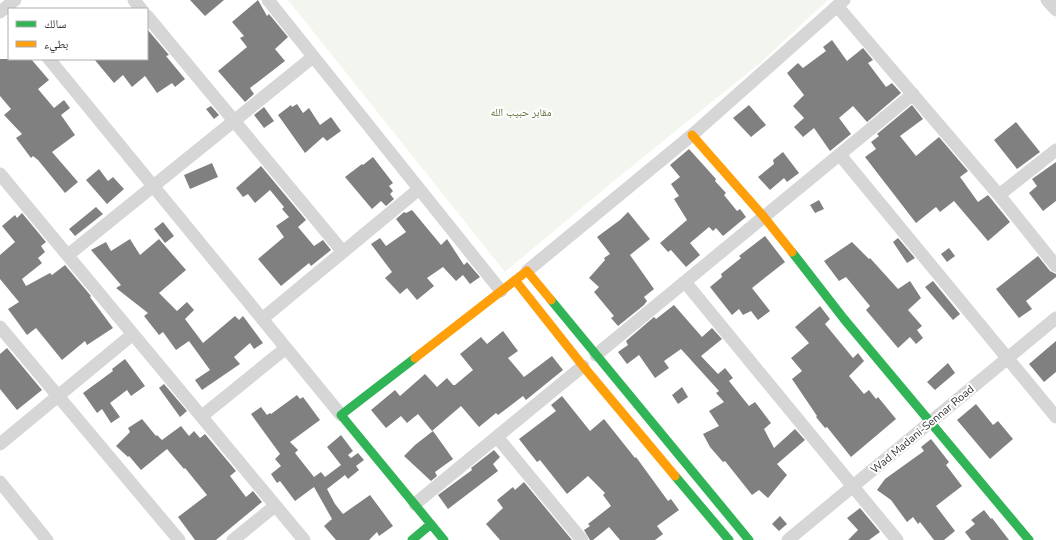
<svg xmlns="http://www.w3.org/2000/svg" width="1056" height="540" font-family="'Nunito Sans','Noto Naskh Arabic',sans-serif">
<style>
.green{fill:#f3f6ee}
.building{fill:#808080}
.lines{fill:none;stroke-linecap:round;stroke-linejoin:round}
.street{stroke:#d6d6d6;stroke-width:13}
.fast{stroke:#30b455;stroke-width:9}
.slow{stroke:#ff9f0a;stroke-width:9}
.labels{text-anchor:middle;stroke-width:4;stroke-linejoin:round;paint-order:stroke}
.park-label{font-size:11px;fill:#5a713b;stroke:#fff}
.street-label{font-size:11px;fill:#323232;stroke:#fff}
</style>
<rect width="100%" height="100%" fill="#fff"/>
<path class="green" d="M 288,0 L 828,0 L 760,63 L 615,180 L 505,272 Z"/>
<path class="building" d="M 190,0 L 224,0 L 205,16 Z
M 258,0 L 267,16 L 269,14 L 288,37 L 275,49 L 285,61 L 250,88 L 254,94 L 245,102 L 218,71 L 247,47 L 240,38 L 244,36 L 232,22 Z
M 147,29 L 169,55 L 166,56 L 185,79 L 175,87 L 172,83 L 157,93 L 145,76 L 132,87 L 123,75 L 114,83 L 94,59 L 147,59 Z
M 832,40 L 847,61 L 863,48 L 873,60 L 868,63 L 886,87 L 892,83 L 901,93 L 867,122 L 853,106 L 839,118 L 851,134 L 830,151 L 814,128 L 803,137 L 794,127 L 804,118 L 793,106 L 804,95 L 787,73 L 798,63 L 803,68 L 826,51 L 823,47 Z
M 0,59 L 31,59 L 49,80 L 38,89 L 54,108 L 64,100 L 70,108 L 61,115 L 75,135 L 52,152 L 78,182 L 65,193 L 38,160 L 33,156 L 31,158 L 16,138 L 22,134 L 4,115 L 11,109 L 0,96 Z
M 297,104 L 303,113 L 309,108 L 320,125 L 331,117 L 341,131 L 327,141 L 323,137 L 305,153 L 278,115 L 291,105 L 292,107 Z
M 749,105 L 766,125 L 751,137 L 733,118 Z
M 912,105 L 923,119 L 900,136 L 916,156 L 939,137 L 968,171 L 960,177 L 978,202 L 988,195 L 1010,222 L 988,241 L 954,201 L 940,212 L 936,207 L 916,223 L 865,157 L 876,149 L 871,142 L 879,136 L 877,134 Z
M 211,106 L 219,115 L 214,119 L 206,109 Z
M 264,107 L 274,121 L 264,128 L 254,115 Z
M 1016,122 L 1040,152 L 1017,169 L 994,140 Z
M 689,149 L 716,179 L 715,181 L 726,193 L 724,195 L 737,211 L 740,209 L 746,217 L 723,236 L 716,228 L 713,231 L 709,227 L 690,243 L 700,255 L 686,267 L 671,250 L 668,252 L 660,243 L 687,220 L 674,199 L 679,196 L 671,184 L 680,177 L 670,165 Z
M 783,152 L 799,173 L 787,182 L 784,178 L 770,190 L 758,177 L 774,164 L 773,160 Z
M 373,157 L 393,183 L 389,186 L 393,191 L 390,194 L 394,199 L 386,206 L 381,201 L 372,209 L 345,177 L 362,164 L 363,165 Z
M 1056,162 L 1056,201 L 1043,211 L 1029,193 L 1037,186 L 1032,179 Z
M 212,163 L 218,177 L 190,189 L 184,175 Z
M 261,166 L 306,220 L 298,227 L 314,246 L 323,240 L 331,250 L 311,266 L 309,263 L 281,286 L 258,259 L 284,237 L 276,226 L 289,217 L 282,209 L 284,207 L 270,190 L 255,203 L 248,194 L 243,197 L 236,188 Z
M 99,169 L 108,181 L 113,177 L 124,189 L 107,204 L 86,180 Z
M 819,200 L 824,209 L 815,213 L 810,205 Z
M 96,207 L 103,214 L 75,236 L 69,229 Z
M 412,210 L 441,245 L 447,239 L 464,265 L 467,262 L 480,277 L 470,284 L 463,275 L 456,281 L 443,267 L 427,278 L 434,286 L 417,300 L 407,288 L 400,294 L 385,278 L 392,272 L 371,244 L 380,238 L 386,246 L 406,232 L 396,219 L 404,212 L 406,213 Z
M 628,212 L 650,239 L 630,255 L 654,289 L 644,297 L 647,301 L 644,305 L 618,326 L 611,318 L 614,316 L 594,292 L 599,287 L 589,278 L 605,260 L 604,258 L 610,254 L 597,237 L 620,220 Z
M 22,213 L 46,242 L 41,246 L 45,252 L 38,258 L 42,263 L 22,279 L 26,286 L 50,273 L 52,275 L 65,265 L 91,296 L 90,297 L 113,328 L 87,345 L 85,341 L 62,360 L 36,328 L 27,335 L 8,309 L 19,302 L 0,279 L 0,255 L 15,242 L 2,226 L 15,215 L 17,218 Z
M 163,222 L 174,236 L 165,243 L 154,229 Z
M 765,236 L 785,262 L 752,288 L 770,311 L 758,320 L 751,311 L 743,315 L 739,309 L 732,315 L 710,287 L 722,277 L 721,274 L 741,258 L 739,256 Z
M 898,238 L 915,258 L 907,263 L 893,242 Z
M 130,239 L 140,255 L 159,239 L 186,270 L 159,293 L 177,311 L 187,302 L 194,310 L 185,319 L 203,343 L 235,316 L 239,320 L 243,316 L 263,343 L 254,349 L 250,343 L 234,357 L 240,364 L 202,390 L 195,380 L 210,370 L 189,341 L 176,350 L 163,332 L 159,335 L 144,316 L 148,313 L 116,288 L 121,285 L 91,250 L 106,242 L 111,251 Z
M 852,242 L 869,259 L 870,258 L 898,289 L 910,281 L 921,298 L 908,310 L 922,326 L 917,330 L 923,338 L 916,344 L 910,337 L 898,348 L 866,310 L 870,306 L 846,277 L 839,281 L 824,261 Z
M 949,248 L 955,256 L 947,262 L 941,254 Z
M 1038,256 L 1050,271 L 1056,274 L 1056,277 L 1026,301 L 1032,309 L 1019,318 L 996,289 Z
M 933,281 L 960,314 L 953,320 L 925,287 Z
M 674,305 L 702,337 L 712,328 L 722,339 L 701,356 L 718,374 L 725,368 L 733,378 L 729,381 L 749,406 L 755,402 L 771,423 L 764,429 L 774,448 L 795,429 L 805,440 L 777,464 L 787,475 L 768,498 L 759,490 L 752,495 L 725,461 L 723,462 L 710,447 L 703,434 L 719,426 L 709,411 L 724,402 L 716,393 L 719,391 L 681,349 L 664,361 L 669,368 L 655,378 L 639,355 L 627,364 L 618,352 L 628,345 L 626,341 L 654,317 L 656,319 Z
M 820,306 L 830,319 L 825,324 L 853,358 L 858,353 L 864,361 L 849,376 L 864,394 L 869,390 L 876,399 L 878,397 L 896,419 L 851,457 L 827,427 L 825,428 L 816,417 L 817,416 L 792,379 L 802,371 L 791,358 L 809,343 L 795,327 Z
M 503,331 L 518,351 L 508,358 L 524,377 L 552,356 L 563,370 L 526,400 L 523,396 L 498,415 L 496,413 L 479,427 L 461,406 L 432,431 L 418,414 L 407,423 L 401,416 L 386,428 L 371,410 L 395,390 L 400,396 L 425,374 L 437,387 L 447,378 L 453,385 L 455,385 L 473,370 L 460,354 L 481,337 L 487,344 Z
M 1056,341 L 1056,372 L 1044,382 L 1029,364 Z
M 7,348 L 42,390 L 17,410 L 0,389 L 0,354 Z
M 125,359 L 145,386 L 131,396 L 127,390 L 110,403 L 120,417 L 111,423 L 102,409 L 97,413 L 83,393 L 113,371 L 112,369 Z
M 948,363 L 955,373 L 935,390 L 927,382 Z
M 164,384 L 187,411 L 180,417 L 159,388 Z
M 682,387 L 688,397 L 678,404 L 672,395 Z
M 297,395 L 300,399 L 303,397 L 320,420 L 290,442 L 298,450 L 295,453 L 314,477 L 321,472 L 325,477 L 341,465 L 327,447 L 341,435 L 353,451 L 348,455 L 351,458 L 358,453 L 364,460 L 356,466 L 359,470 L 348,479 L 345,475 L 327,489 L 335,504 L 343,514 L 370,495 L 393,526 L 379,536 L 377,532 L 369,540 L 336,540 L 324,526 L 332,519 L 314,487 L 295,501 L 280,481 L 277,483 L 271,474 L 281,466 L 275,459 L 280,454 L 251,414 L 261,407 L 267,415 L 270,413 L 271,414 Z
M 562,396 L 590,431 L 604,419 L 635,458 L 636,457 L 668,501 L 671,499 L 679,510 L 657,526 L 663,534 L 655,540 L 620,540 L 609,527 L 593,540 L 590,540 L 584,530 L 590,526 L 588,524 L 611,506 L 603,495 L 605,493 L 588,476 L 567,494 L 540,460 L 537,462 L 519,439 L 556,411 L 551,405 Z
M 976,404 L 993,425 L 998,421 L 1013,439 L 990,459 L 957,420 Z
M 142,419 L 156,436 L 157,435 L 162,440 L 181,426 L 189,436 L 194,431 L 200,438 L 205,434 L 236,471 L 230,476 L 246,497 L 253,491 L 262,502 L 216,540 L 195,540 L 178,517 L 207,495 L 185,468 L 184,469 L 167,449 L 141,470 L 129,456 L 128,457 L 116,446 L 130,432 L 128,428 Z
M 433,431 L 453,459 L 435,472 L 437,476 L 431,481 L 404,456 L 415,445 Z
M 931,439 L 949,462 L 946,465 L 962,486 L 936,506 L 955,531 L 944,540 L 934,540 L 920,522 L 918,524 L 913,517 L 907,522 L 891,500 L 877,490 L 885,479 L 924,451 L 921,447 Z
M 494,450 L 500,457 L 493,464 L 498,471 L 448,509 L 438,495 L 472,470 L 471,468 Z
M 524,482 L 572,540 L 500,540 L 486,524 L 503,508 L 497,500 L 513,487 L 515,490 Z
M 860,508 L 880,532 L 869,540 L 848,540 L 858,530 L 847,518 Z
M 984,510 L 991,519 L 992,518 L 1009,540 L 971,540 L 965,532 L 975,524 L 971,520 Z
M 780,516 L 787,524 L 779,531 L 772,524 Z"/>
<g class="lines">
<path class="street" d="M 134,0 L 141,9
M 268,0 L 501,291
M 1047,0 L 1056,10
M 837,6 L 999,195 L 1056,266
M 0,12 L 15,0
M 147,16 L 343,252
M 49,59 L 341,415
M 840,155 L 1056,417
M 0,174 L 304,540
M 999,195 L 1056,150
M 68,255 L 313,57
M 527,271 L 692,135 L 844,0
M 685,282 L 897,540
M 262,319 L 419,189
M 0,327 L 179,540
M 596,355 L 913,94
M 202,416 L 286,348
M 497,437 L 582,540
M 0,444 L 133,334
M 0,482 L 47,540
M 415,504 L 583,366
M 233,540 L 275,506
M 788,540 L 1056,318"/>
<path class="fast" d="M 792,252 L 844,319 L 1029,540
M 551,300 L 749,540
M 415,358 L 341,415 L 444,540
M 675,476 L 729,540
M 412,540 L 431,524"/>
<path class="slow" d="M 692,135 L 764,217 L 792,252
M 515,280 L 583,366 L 675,476
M 415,358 L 527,271 L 551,300"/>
</g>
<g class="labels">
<g class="park-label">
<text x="521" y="116">مقابر حبيب الله</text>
</g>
<g class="street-label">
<text transform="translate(922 429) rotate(-40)" y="4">Wad Madani-Sennar Road</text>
</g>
</g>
<rect x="8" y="8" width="140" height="52" fill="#ffffff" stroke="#adadad"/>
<rect x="16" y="21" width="20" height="6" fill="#30b455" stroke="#adadad"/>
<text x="44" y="28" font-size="12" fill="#323232">سالك</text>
<rect x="16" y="41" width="20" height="6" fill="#ff9f0a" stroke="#adadad"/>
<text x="44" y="48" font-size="12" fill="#323232">بطيء</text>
</svg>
